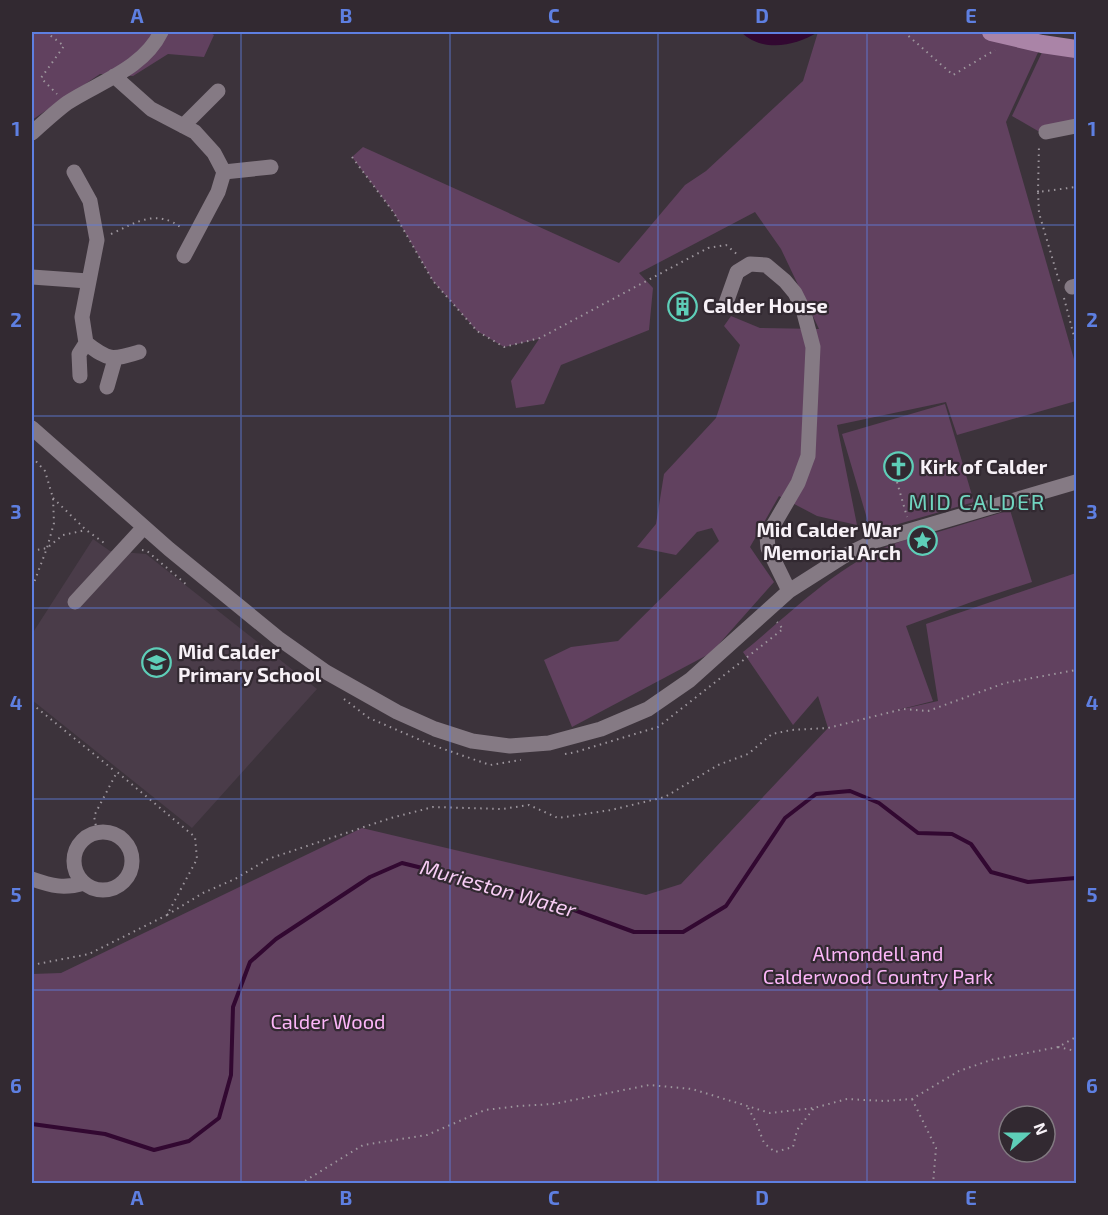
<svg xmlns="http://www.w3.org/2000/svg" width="1108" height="1215" font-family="'Exo 2',sans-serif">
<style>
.built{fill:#4a3c49}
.green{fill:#61415f;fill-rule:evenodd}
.water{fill:#320831}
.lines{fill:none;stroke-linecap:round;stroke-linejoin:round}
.stream{stroke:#320831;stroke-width:4}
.path{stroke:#9d969d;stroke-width:2;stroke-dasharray:1.5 4.5;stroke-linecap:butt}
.minor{stroke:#857a84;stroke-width:15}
.major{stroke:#aa84a7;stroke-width:18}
.grid{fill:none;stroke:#5e7fe1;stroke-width:1.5;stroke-opacity:0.55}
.labels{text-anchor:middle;stroke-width:4.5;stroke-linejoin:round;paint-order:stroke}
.poi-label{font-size:20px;font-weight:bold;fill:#f7f1f7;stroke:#322931;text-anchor:start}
.park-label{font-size:20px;fill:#fdb6f9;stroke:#322931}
.water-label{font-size:21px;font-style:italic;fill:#f8cdf5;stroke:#322931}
.quarter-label{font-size:22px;letter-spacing:1.5px;fill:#70d5c0;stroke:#322931}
.neatline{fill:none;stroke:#5e7fe1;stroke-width:2}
.grid-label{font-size:20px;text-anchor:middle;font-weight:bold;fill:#5e7fe1}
</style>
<rect width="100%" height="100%" fill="#3c333b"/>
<path class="built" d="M 93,539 L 110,551 L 146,554 L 317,689 L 192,828 L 32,700 L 32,634 Z"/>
<path class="green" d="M 32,32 L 209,32 L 214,35 L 204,57 L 168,54 L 133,76 L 100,74 L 32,120 Z
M 818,32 L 991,32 L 1041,46 L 1006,122 L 1076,366 L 1076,401 L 957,435 L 946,402 L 837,425 L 857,525 L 817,516 L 779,496 L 750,547 L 774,582 L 711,653 L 572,727 L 544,660 L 571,647 L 618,641 L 719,541 L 712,528 L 697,532 L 676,555 L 637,547 L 656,524 L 664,474 L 716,418 L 740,345 L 724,326 L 731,316 L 760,328 L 819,329 L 781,249 L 755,212 L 639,273 L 653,288 L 649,330 L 561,365 L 544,404 L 516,408 L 511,381 L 539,339 L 504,347 L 477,331 L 433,281 L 394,213 L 352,157 L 363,147 L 619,263 L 685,185 L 706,171 L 803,81 Z
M 1044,48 L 1076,56 L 1076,120 L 1038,131 L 1012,116 Z
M 945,404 L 974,502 L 871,532 L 842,434 Z
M 1010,510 L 1032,582 L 977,600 L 906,626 L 933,701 L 894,711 L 938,701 L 926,624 L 1076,573 L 1076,1183 L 32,1183 L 32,974 L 61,973 L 362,828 L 646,895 L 681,884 L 828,728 L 818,696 L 793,725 L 743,652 C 795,610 846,555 912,538 L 917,543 L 925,540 L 928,535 ZM 1009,1116 L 1045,1116 L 1045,1152 L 1009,1152 Z"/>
<path class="water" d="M 741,32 L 818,32 C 796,46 762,53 741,32 Z"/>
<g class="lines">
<path class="stream" d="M 32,1124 L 105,1134 L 154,1150 L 189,1141 L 219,1118 L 231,1075 L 233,1007 L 250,962 L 276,939 L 370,877 L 402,863 L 536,896 L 634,932 L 683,932 L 726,906 L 785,818 L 816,794 L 850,791 L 879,803 L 918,833 L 952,834 L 971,844 L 991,872 L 1028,882 L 1076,878"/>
<path class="path" d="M 46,32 L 64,46 L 41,78 L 57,94
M 904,32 L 953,75 L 995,50
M 352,157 L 394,213 L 433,281 L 477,331 L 504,347 L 540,338 L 708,248 L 726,245 L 738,255
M 1038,192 L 1039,144
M 111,234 C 137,222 157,208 183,229
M 1059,281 L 1039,213 L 1038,192 L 1076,187
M 1064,298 L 1076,344
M 32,457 L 45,471 L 53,498 L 54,523 L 47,548 L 32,588
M 897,482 L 907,517
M 53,498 L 86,530 L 107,545
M 142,550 L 147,551 L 187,585 L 189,584
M 32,551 L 47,548 L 63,535 L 86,530
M 344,699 L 369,718 L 432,745 L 490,765 L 521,760
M 32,704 L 116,772
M 565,754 L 576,752 L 658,727 L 783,629 L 777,622
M 167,915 L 203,893 L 235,879 L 268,859 L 391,818 L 433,807 L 502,809 L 529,805 L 558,818 L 611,810 L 665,797 L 718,765 L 748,754 L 772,734 L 791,730 L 828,728 L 903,709 L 928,711 L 1005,683 L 1076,670
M 32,965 L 89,954 L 167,915 L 197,859 L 195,837 L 117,772 L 94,816 L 97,832
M 1058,1047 L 1076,1051
M 912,1099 L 936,1148 L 933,1184
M 748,1108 L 756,1122 L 764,1143 L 775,1152 L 793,1147 L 797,1130 L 814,1108
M 300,1184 L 363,1145 L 427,1135 L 485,1110 L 519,1106 L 553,1104 L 649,1085 L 692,1089 L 770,1113 L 814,1108 L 847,1099 L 884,1101 L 912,1099 L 959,1071 L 991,1060 L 1058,1047 L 1076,1037"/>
<path class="minor" d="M 114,76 L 151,109 L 195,132 L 214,153 L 224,172 L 218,192 L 184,256
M 183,126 L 218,91
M 1046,132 L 1076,126
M 32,133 C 43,123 55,112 67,103 C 99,82 143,69 161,32
M 74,172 L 90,201 L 97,240 L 82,317 L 86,343 C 109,361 112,360 139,352
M 224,172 L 271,167
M 32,277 L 88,281
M 1072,287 L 1076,286
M 726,303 L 737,272 L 750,264 L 766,265 L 785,281 L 795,293 L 803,309 L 813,347 L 808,456 L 798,483 L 767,536 L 768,548 L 789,591
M 80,376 L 79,354 L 86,343
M 107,387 L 115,359
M 32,428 L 169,549 L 278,638 L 326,672 L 397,712 L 435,729 L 472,741 L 510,746 L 549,743 L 601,729 L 648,709 L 690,680 L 789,591 L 844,556 L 875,541 L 1076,482
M 75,602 L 144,527
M74 861a29 29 0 1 1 58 0a29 29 0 1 1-58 0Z
M 32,879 C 52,886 64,889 84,883"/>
<path class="major" d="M 991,32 L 1042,44 L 1076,49"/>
</g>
<path class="grid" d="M 241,32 L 241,1184M 450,32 L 450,1184M 658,32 L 658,1184M 867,32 L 867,1184M 32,225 L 1076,225M 32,416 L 1076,416M 32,608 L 1076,608M 32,799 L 1076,799M 32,990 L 1076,990"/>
<defs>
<symbol id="building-ring" viewBox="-11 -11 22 22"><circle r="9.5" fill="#322931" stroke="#5eceb8" stroke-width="1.5"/><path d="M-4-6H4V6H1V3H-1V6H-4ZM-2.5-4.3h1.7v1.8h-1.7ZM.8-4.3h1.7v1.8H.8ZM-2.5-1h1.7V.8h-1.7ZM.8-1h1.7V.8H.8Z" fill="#5eceb8"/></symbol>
<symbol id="church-ring" viewBox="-11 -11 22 22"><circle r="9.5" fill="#322931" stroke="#5eceb8" stroke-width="1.5"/><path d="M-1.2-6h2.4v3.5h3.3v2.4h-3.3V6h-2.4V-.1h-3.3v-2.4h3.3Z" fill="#5eceb8"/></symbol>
<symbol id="sight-ring" viewBox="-11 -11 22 22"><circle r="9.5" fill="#322931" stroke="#5eceb8" stroke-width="1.5"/><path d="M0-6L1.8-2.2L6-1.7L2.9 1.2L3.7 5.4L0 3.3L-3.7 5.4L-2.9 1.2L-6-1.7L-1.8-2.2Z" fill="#5eceb8"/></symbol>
<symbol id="school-ring" viewBox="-11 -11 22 22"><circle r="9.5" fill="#322931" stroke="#5eceb8" stroke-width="1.5"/><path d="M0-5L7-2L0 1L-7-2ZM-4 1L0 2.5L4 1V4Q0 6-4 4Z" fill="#5eceb8"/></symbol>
</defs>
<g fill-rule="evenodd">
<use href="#building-ring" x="666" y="290" width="33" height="33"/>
<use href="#church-ring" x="882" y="450" width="33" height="33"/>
<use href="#sight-ring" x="906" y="524" width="33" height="33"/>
<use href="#school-ring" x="140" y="646" width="33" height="33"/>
</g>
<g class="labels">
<g class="poi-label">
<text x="703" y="313">Calder House</text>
<text x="920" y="474">Kirk of Calder</text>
<text x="901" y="537" text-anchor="end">Mid Calder War<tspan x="901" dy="23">Memorial Arch</tspan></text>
<text x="178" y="659">Mid Calder<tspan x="178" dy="23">Primary School</tspan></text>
</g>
<g class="park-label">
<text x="878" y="961">Almondell and<tspan x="878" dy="23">Calderwood Country Park</tspan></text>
<text x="328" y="1029">Calder Wood</text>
</g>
<g class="water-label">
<text transform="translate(498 889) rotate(16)" y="7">Murieston Water</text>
</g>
<g class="quarter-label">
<text x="977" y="510">MID CALDER</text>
</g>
</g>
<rect width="1108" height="1215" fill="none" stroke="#322931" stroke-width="66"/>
<g transform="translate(1027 1134) rotate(69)"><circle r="28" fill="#322931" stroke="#817980" stroke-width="1.5"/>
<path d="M0-4.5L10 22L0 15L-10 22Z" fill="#5eceb8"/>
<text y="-9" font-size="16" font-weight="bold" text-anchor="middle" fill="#f7f1f7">N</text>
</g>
<rect x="33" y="33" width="1042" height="1149" class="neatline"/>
<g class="grid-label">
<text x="137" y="23">A</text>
<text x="346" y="23">B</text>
<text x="554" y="23">C</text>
<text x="762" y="23">D</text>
<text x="971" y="23">E</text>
<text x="16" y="136">1</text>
<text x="1092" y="136">1</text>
<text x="16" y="327">2</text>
<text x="1092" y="327">2</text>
<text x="16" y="519">3</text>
<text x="1092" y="519">3</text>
<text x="16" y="710">4</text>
<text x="1092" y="710">4</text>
<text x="16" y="902">5</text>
<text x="1092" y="902">5</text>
<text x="16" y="1093">6</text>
<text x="1092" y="1093">6</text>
<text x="137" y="1205">A</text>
<text x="346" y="1205">B</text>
<text x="554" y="1205">C</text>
<text x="762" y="1205">D</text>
<text x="971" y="1205">E</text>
</g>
</svg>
